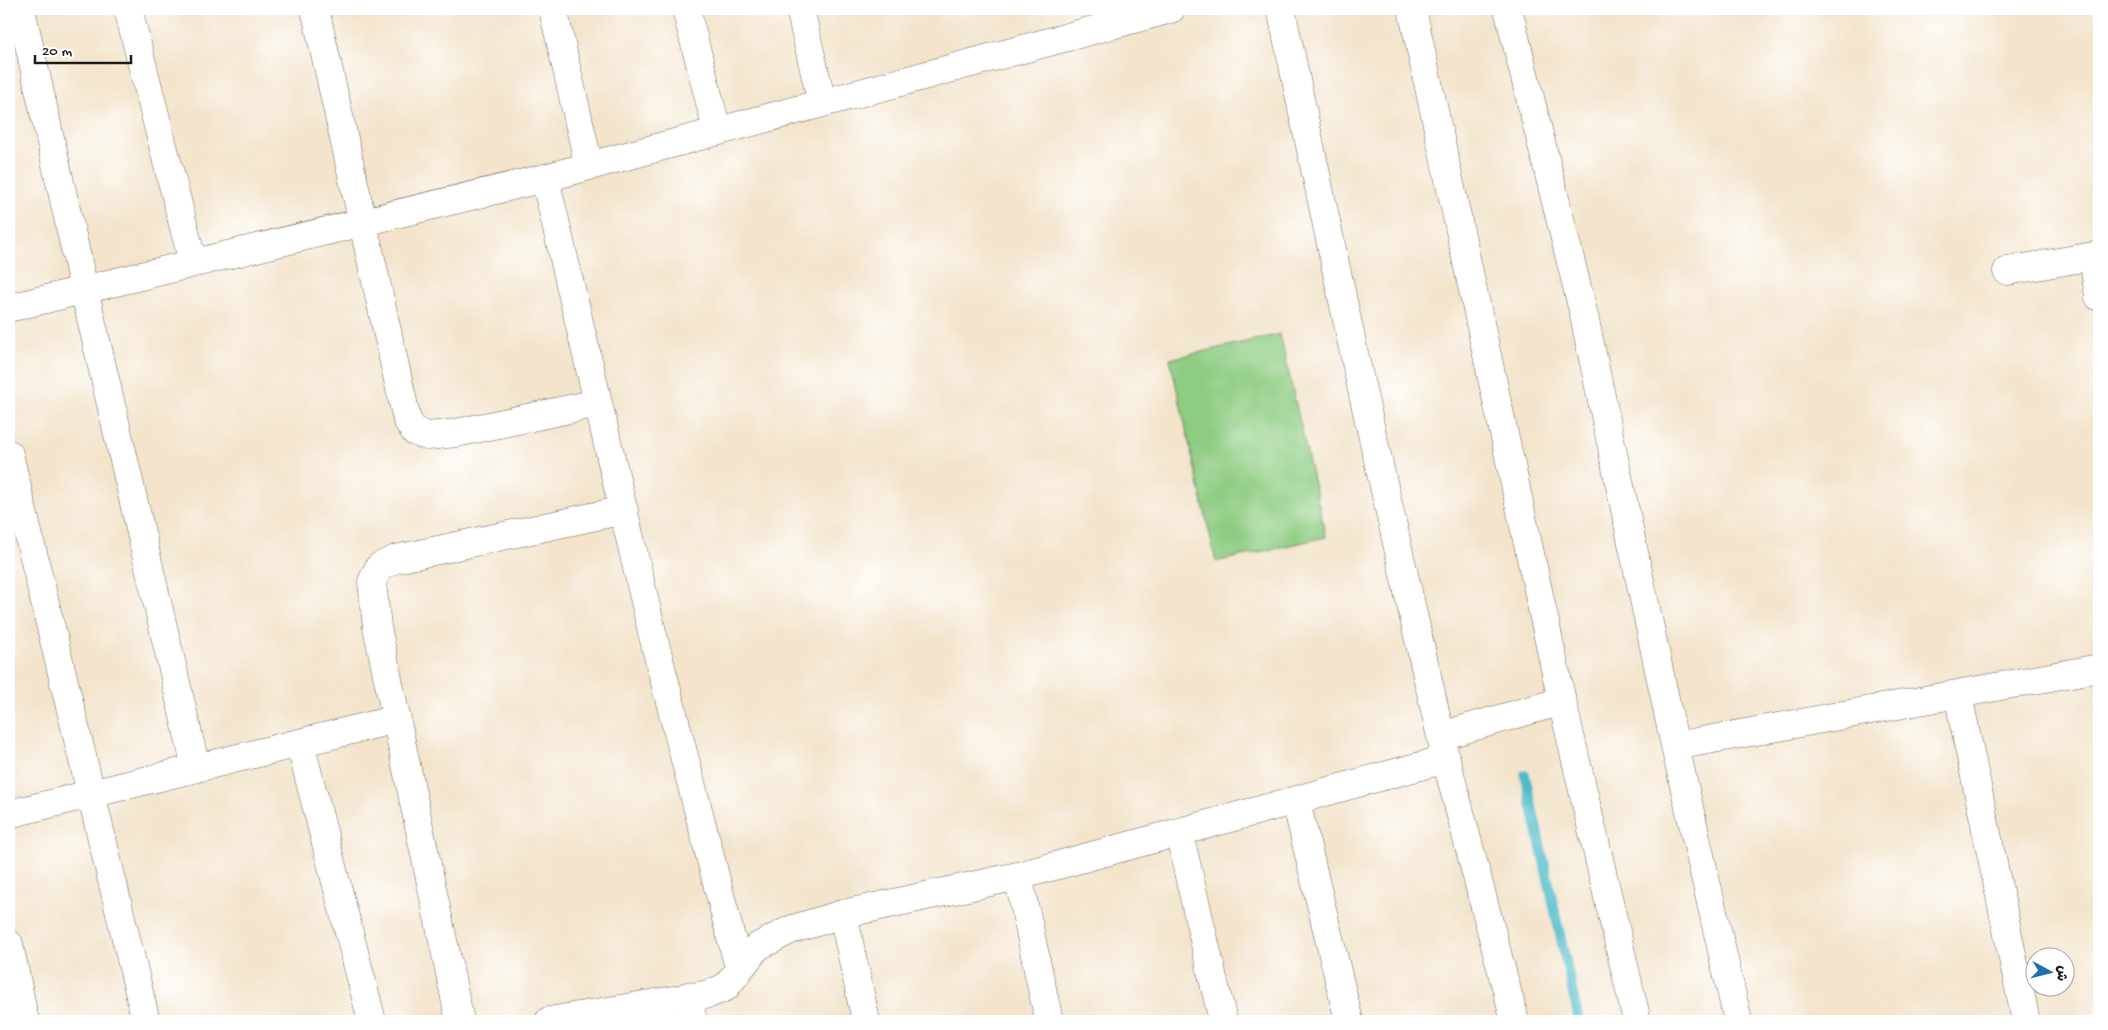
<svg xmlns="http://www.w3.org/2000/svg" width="2108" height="1030" font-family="'Gochi Hand','Playpen Sans Arabic',sans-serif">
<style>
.grass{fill:#8ecc82;stroke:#55744f}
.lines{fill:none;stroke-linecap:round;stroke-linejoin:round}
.stream{stroke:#4ebbc8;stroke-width:10}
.minor-casing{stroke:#676259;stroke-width:29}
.minor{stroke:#fff;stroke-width:28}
</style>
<rect width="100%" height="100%" fill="#fff"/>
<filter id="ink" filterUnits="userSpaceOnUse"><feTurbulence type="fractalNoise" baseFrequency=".02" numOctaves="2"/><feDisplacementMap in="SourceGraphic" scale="10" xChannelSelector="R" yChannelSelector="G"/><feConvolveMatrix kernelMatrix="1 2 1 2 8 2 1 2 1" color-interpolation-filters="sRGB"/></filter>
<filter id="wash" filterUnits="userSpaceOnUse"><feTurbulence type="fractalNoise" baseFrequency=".0096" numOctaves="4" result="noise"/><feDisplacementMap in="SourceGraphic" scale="20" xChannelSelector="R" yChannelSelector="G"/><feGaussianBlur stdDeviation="1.12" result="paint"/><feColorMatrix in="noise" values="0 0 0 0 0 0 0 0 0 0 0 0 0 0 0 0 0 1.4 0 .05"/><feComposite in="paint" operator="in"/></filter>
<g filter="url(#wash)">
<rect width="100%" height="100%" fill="#f3e4cb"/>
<path class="grass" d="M 1280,334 L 1326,537 L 1216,562 L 1170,359 Z"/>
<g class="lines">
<path class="stream" d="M 1525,775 L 1579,1021"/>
</g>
</g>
<g filter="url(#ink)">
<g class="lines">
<defs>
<path id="minor" d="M 21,9 L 84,289 L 196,768
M 128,9 L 193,263
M 315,9 L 407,420 L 415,432 L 428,436 L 456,433 L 598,403
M 553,9 L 589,166
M 686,9 L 717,130
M 800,9 L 822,103
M 1281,9 L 1360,381 L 1446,759 L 1515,1021
M 1412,9 L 1562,701 L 1637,1021
M 1508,9 L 1583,311 L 1675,746 L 1738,1021
M 545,178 L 654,640 L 739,968
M 2093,256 L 2099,297
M 2007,271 L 2099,255
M 9,308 L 545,178 L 1171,9
M 9,454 L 146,1021
M 1958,695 L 2026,1021
M 1441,736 L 1562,701
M 300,743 L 372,1021
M 1675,746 L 2099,668
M 1296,801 L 1349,1021
M 9,814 L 397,719
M 1179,833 L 1223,1021
M 1018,876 L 1049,1021
M 843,914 L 866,1021
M 9,944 L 25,1021
M 688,996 L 693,1021
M 460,1021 L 377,627 L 372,582 L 379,567 L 396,559 L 624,510
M 549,1021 L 709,994 L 726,987 L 757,947 L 790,930 L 843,914 L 1018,876 L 1446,759"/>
</defs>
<use href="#minor" class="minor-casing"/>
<use href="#minor" class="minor"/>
</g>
</g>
<rect width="2108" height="1030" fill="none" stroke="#fff" stroke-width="30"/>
<g transform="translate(2050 972) rotate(97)"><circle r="24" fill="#ffffff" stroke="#a4a4a4"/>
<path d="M0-4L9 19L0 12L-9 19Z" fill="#1f6fb2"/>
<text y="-8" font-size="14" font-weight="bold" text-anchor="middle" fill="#1c1c1c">ش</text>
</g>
<path d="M35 55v8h96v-8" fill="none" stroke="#1c1c1c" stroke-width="2.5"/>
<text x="42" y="55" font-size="15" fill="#1c1c1c" stroke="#ffffff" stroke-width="4" paint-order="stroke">20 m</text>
</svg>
